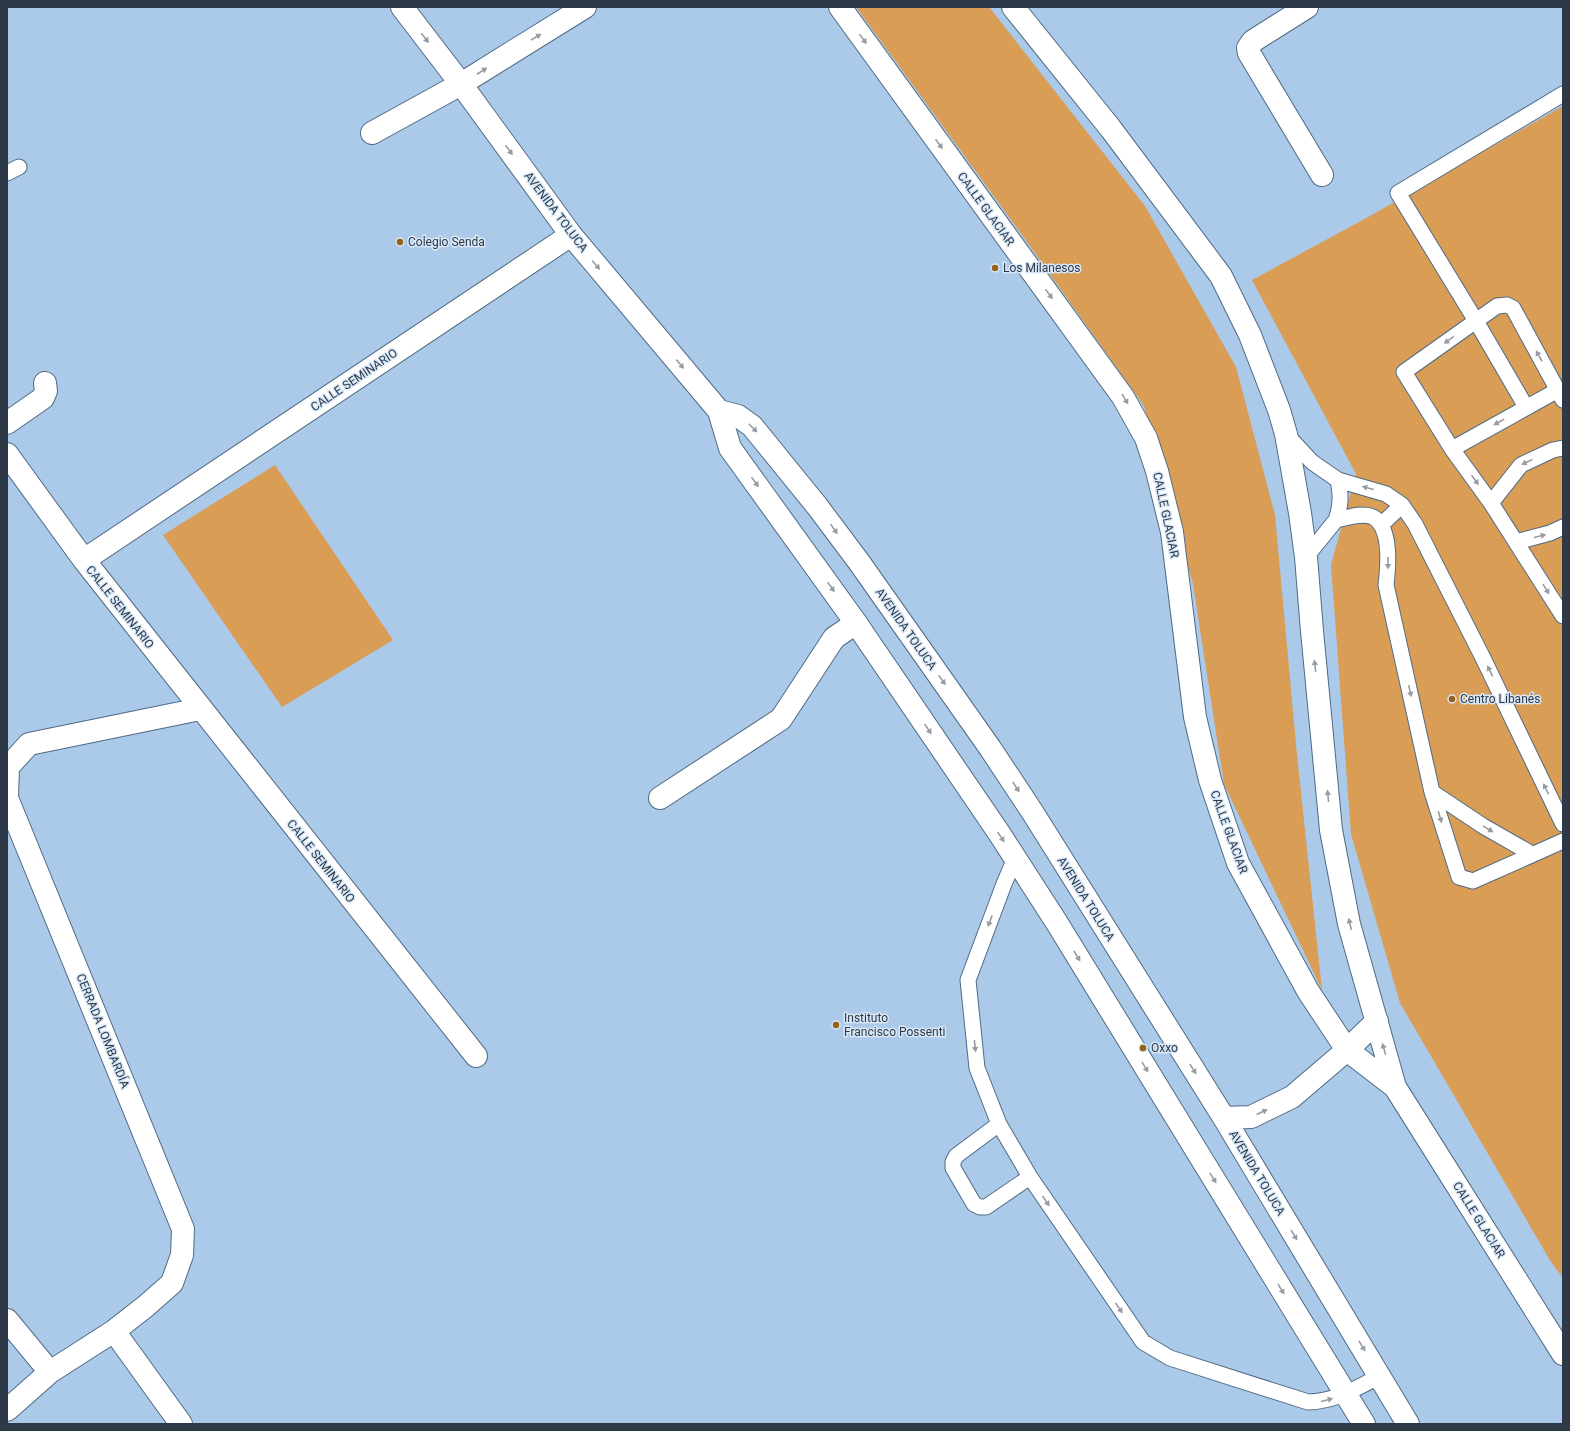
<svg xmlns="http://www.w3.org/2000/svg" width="1570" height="1431" font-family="Roboto,sans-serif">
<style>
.green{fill:#d99d55}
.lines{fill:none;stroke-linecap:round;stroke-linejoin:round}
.service-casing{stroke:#4f6a85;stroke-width:17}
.minor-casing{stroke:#4f6a85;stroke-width:24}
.tertiary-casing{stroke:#4f6a85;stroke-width:24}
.service{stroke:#fff;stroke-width:15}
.minor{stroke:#fff;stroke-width:22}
.tertiary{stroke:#fff;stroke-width:22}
.oneway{fill:#969ca2}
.poi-dot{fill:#966218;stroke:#d9e8f8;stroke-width:1.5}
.labels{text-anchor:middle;stroke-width:3;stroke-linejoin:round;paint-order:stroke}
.street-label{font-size:12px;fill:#2d3946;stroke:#d9e8f8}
.poi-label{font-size:12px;fill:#2d3946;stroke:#d9e8f8;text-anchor:start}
</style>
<rect width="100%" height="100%" fill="#abc9e8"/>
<path class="green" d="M 856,7 L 989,7 L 1145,206 L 1236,367 L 1275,515 L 1297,755 L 1322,990 L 1224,784 L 1193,584 L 1144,406 L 1017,228 Z
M 1563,106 L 1563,1278 L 1551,1262 L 1400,1003 L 1351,834 L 1331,565 L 1356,474 L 1252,280 L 1370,216 Z
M 275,465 L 393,640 L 282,707 L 163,535 Z"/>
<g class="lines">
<defs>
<path id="service" d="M 7,173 L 19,167
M 1563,400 L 1513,308 L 1507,305 L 1497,306 L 1404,372 L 1452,449 L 1491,503 L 1563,616
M 1526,407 L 1476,321 L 1398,193 L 1563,94
M 1286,434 L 1312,462 L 1338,480 L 1386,494 L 1402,505 L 1415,524 L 1483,658 L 1563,824
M 1452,449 L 1558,390
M 1491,503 L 1521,465 L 1553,450 L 1563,448
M 1336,520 C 1341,505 1341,496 1338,480
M 1381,525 L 1402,505
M 1516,542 L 1550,533 L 1563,527
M 1306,557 L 1336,520 C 1346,518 1362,512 1373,517 C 1392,528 1388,568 1386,585 L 1432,792 L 1459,877 L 1473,881 L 1563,841
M 1432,792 L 1483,826 L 1532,854
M 1015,858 L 1004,884 L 968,980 L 977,1068 L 999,1124 L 1030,1177 L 1143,1342 L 1170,1358 L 1308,1402 C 1336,1401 1355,1389 1380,1376
M 999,1124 L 956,1156 L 953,1162 L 953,1168 L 974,1204 L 980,1207 L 986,1207 L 1030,1177"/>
<path id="minor" d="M 1307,7 L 1253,41 L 1248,48 L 1249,53 L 1322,175
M 372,133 L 461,84
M 7,423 L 43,398 L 46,391 L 45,383
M 7,454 L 84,560 L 476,1056
M 84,560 L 571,235
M 660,798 L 781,719 L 834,638 L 856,623
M 7,1320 L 50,1372
M 114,1331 L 181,1424
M 7,1410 L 50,1372 L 114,1331 L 146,1306 L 172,1283 L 182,1255 L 183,1229 L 7,798 L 8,767 L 29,744 L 200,709"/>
<path id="tertiary" d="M 402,7 L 461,84 L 571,235 L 719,411 L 730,448 L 856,623 L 999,833 L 1057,923 L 1364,1424
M 840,7 L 1123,397 L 1146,438 L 1157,471 L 1172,532 L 1195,717 L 1210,780 L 1238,863 L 1308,991 L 1347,1050 L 1395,1087
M 1013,7 L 1111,129 L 1221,276 L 1250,335 L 1279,410 L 1286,434 L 1300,513 L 1306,557 L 1312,631 L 1331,830 L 1349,924 L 1395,1087 L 1563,1354
M 461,84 L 585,7
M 719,411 L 738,416 L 752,426 L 817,506 L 859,562 L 990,748 L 1033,813 L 1224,1118 L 1408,1424
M 1224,1118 L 1251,1117 L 1292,1097 L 1347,1050 L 1377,1021"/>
</defs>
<use href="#service" class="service-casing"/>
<use href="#minor" class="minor-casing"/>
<use href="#tertiary" class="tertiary-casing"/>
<use href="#service" class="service"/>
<use href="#minor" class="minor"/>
<use href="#tertiary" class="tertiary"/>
</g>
<defs><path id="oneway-solid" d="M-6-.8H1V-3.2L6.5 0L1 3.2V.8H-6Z"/></defs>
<g class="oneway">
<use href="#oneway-solid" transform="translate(536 37) rotate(-31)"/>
<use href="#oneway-solid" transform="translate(425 38) rotate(53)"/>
<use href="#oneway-solid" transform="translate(863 39) rotate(54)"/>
<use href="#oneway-solid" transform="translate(482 71) rotate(-33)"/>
<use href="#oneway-solid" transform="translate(939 144) rotate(54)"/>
<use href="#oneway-solid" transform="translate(509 150) rotate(54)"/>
<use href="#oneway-solid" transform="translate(596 265) rotate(50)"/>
<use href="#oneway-solid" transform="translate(1049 294) rotate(54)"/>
<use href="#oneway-solid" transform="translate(1449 340) rotate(144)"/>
<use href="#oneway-solid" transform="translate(1539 356) rotate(-119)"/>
<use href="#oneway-solid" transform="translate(680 364) rotate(50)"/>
<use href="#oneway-solid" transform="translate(1125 399) rotate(59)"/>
<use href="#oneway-solid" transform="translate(1499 422) rotate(151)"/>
<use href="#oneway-solid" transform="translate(753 428) rotate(45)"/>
<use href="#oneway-solid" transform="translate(1527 462) rotate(154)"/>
<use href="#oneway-solid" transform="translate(1475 480) rotate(54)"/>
<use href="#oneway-solid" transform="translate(755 482) rotate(54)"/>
<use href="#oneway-solid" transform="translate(1368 488) rotate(-165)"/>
<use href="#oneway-solid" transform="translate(834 529) rotate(54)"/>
<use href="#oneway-solid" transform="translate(1540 536) rotate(-14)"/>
<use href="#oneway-solid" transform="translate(1388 563) rotate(91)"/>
<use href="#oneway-solid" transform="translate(831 587) rotate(54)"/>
<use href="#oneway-solid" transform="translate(1546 589) rotate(58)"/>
<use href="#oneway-solid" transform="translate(1315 666) rotate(-96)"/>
<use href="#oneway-solid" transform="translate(1490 671) rotate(-116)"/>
<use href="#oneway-solid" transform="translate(942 680) rotate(55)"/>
<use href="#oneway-solid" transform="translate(1410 691) rotate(77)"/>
<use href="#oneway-solid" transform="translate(928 729) rotate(56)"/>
<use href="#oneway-solid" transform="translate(1016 787) rotate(57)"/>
<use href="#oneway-solid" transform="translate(1546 789) rotate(-116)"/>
<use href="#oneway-solid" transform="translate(1328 796) rotate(-96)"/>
<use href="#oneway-solid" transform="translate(1440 817) rotate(73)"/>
<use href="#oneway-solid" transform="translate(1488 829) rotate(31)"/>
<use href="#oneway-solid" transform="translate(1001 837) rotate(56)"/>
<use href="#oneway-solid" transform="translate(990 921) rotate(111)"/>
<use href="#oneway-solid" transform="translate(1350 924) rotate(-103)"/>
<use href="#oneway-solid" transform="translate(1077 956) rotate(59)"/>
<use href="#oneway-solid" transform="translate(975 1046) rotate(84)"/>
<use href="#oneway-solid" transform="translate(1384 1049) rotate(-106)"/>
<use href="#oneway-solid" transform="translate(1145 1067) rotate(59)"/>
<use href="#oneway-solid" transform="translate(1193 1069) rotate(57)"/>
<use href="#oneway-solid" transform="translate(1262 1112) rotate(-25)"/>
<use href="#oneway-solid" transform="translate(1213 1178) rotate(58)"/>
<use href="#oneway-solid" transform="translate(1046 1201) rotate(56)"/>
<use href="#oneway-solid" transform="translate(1294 1235) rotate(59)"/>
<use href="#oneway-solid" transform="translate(1281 1289) rotate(58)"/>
<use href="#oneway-solid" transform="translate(1119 1308) rotate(56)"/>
<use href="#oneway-solid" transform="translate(1362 1346) rotate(59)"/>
<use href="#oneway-solid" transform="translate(1327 1400) rotate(-15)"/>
</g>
<g class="poi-dot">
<circle cx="400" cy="242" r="4"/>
<circle cx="995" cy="268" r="4"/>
<circle cx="1452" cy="699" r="4"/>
<circle cx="836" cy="1025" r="4"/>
<circle cx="1143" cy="1048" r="4"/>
</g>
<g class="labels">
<g class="street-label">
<text transform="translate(986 209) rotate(54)" y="4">CALLE GLACIAR</text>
<text transform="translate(556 212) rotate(53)" y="4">AVENIDA TOLUCA</text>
<text transform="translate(354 380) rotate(-34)" y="4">CALLE SEMINARIO</text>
<text transform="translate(1166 515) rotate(78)" y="4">CALLE GLACIAR</text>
<text transform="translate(120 607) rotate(52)" y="4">CALLE SEMINARIO</text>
<text transform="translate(906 629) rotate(55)" y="4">AVENIDA TOLUCA</text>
<text transform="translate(1229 832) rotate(70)" y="4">CALLE GLACIAR</text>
<text transform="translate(321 861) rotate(52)" y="4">CALLE SEMINARIO</text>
<text transform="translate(1086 899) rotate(58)" y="4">AVENIDA TOLUCA</text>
<text transform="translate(103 1031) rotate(68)" y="4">CERRADA LOMBARDÍA</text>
<text transform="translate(1257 1173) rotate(59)" y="4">AVENIDA TOLUCA</text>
<text transform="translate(1479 1220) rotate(58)" y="4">CALLE GLACIAR</text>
</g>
<g class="poi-label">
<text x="408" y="246">Colegio Senda</text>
<text x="1003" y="272">Los Milanesos</text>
<text x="1460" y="703">Centro Libanés</text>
<text x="844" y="1022">Instituto<tspan x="844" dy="14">Francisco Possenti</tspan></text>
<text x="1151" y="1052">Oxxo</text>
</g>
</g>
<rect width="1570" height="1431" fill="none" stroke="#2d3946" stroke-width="16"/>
</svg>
